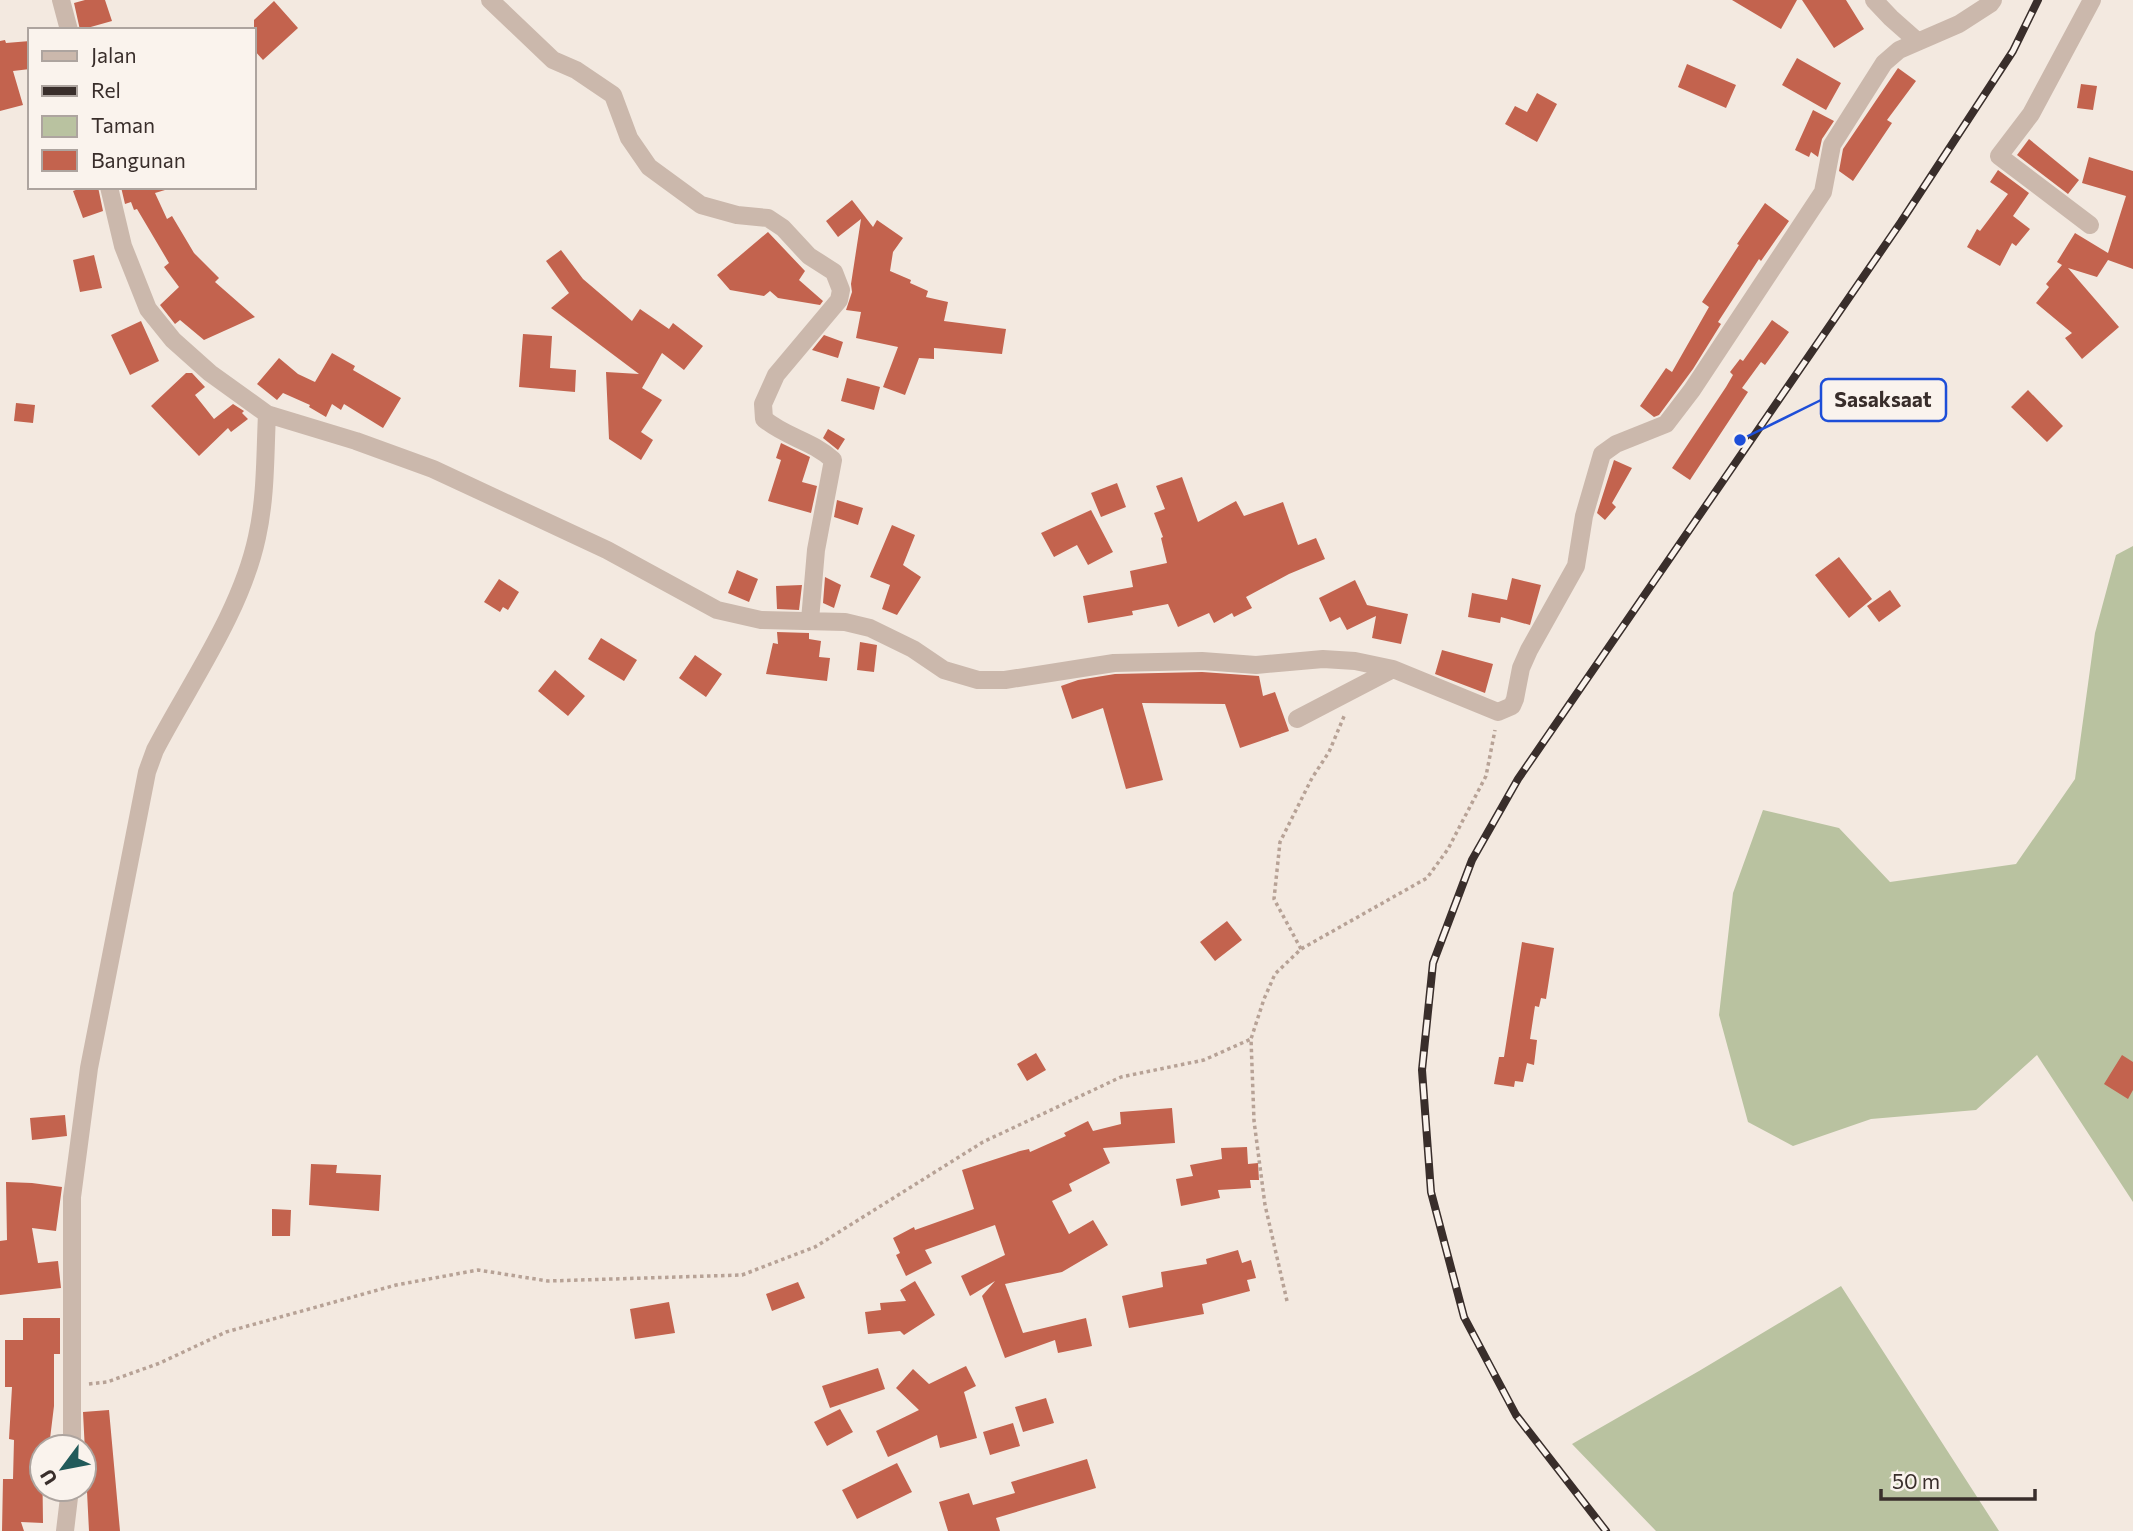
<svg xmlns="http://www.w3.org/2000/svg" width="2133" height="1531" font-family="Commissioner,sans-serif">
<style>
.green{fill:#b9c2a0}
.building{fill:#c3634e}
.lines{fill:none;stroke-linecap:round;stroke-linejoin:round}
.path{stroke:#b7a296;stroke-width:3.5;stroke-dasharray:3.5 3.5;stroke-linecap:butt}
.minor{stroke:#cbb8ac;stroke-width:18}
.rail-casing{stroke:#392e2b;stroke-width:8}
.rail{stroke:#faf3ed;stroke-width:5;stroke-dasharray:16;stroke-linecap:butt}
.leader{fill:none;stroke:#1d4ed8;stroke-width:2.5}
.callout-dot{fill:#1d4ed8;stroke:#faf3ed;stroke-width:2.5}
.callout{fill:#faf3ed;stroke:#1d4ed8;stroke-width:2.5}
.callout-label{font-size:21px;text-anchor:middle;font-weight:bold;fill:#392e2b}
</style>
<rect width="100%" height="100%" fill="#f3e9e0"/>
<path class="green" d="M 2133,546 L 2133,1202 L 2037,1055 L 1976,1110 L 1871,1119 L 1793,1146 L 1748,1122 L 1719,1015 L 1733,893 L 1763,810 L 1839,828 L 1890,882 L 2016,864 L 2075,779 L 2095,633 L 2116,555 Z
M 1841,1286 L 1999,1531 L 1656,1531 L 1572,1444 L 1699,1371 Z"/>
<path class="building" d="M 85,0 L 105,0 L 112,21 L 80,30 L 74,3 Z
M 1732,0 L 1797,0 L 1781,29 Z
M 1802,0 L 1846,0 L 1864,29 L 1834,48 Z
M 274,1 L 298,28 L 263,60 L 254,50 L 254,20 Z
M 5,40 L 6,43 L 30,41 L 30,69 L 13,71 L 23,105 L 0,111 L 0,41 Z
M 1797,58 L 1841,83 L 1826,110 L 1782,85 Z
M 1687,64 L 1736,85 L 1726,108 L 1678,87 Z
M 1898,68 L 1916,81 L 1887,120 L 1892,123 L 1853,181 L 1839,171 L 1843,149 Z
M 2081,84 L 2097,86 L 2093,110 L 2077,108 Z
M 1537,93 L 1557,104 L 1537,142 L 1505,124 L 1515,106 L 1527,112 Z
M 1813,110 L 1834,121 L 1822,139 L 1818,157 L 1811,152 L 1809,157 L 1795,150 Z
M 2029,139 L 2079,180 L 2068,194 L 2017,155 Z
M 2089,157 L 2133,171 L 2133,269 L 2108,260 L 2097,277 L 2068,268 L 2119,327 L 2082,359 L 2065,338 L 2072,333 L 2036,303 L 2049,287 L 2046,284 L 2062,265 L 2057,262 L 2075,233 L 2108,253 L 2126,196 L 2082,183 Z
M 1998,170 L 2029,193 L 2013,216 L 2030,229 L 2016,246 L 2012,243 L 2000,266 L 1967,247 L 1977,229 L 1980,231 L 2008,194 L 1990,182 Z
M 84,187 L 98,187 L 103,211 L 83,218 L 73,191 Z
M 121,187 L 164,187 L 165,190 L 155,193 L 167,219 L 172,216 L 194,253 L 219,278 L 215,282 L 255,317 L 204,340 L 180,320 L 175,324 L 160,305 L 179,287 L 164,267 L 169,263 L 137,209 L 134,210 L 131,202 L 125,204 Z
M 852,200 L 873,227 L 877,220 L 903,238 L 893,252 L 890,271 L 911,280 L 910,283 L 928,291 L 926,297 L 948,302 L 944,321 L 1006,329 L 1002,354 L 934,348 L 934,359 L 919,358 L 905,395 L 883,387 L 898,347 L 856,338 L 861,312 L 846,310 L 852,292 L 851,284 L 861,219 L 838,237 L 826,221 Z
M 1765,203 L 1789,221 L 1761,261 L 1759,259 L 1718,322 L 1721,324 L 1693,369 L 1659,415 L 1654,417 L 1640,406 L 1666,368 L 1672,372 L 1709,307 L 1702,302 L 1739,245 L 1737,244 Z
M 768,232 L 805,271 L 799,280 L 823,301 L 820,305 L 778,298 L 770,291 L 764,296 L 730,290 L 717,275 Z
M 561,250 L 583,279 L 632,321 L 640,309 L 669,329 L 673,323 L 703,346 L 684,370 L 662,353 L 642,388 L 662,400 L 641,432 L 653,440 L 641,460 L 609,439 L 606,372 L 639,374 L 551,308 L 569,293 L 546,261 Z
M 94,255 L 102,288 L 80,292 L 73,260 Z
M 1772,320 L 1789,332 L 1765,365 L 1761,362 L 1742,388 L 1748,392 L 1690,480 L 1672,468 L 1726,387 L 1733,375 L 1730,372 L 1740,359 L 1743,361 Z
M 141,321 L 159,361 L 130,375 L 111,335 Z
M 523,334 L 552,336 L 550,368 L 576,370 L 575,392 L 519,387 Z
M 824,335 L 843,342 L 838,358 L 812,350 Z
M 332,353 L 355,366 L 353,370 L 401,398 L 383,428 L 344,404 L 341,410 L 332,404 L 326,417 L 309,407 L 310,405 L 283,393 L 277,400 L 257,384 L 279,358 L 298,374 L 315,382 Z
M 186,373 L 192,373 L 205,387 L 195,395 L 214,419 L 233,404 L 244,411 L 242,413 L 248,419 L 231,432 L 228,428 L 199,456 L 151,406 Z
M 847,378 L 880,387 L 874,410 L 841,401 Z
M 2028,390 L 2063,426 L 2047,442 L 2011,407 Z
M 16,403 L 35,405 L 33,423 L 14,421 Z
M 828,429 L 845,439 L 838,450 L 823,438 Z
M 781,443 L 810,457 L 802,482 L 817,486 L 811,513 L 768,501 L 781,460 L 776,458 Z
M 1614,460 L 1632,468 L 1612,503 L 1616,507 L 1605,520 L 1597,513 Z
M 1182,477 L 1198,522 L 1236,501 L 1244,516 L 1283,502 L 1298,545 L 1316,538 L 1325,559 L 1289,574 L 1246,597 L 1252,608 L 1234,617 L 1232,613 L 1214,623 L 1209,613 L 1178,627 L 1168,604 L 1132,611 L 1133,615 L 1088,623 L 1083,596 L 1133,587 L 1130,571 L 1167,563 L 1161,538 L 1163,537 L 1154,513 L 1165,509 L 1156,486 Z
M 1117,483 L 1126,507 L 1101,517 L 1091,493 Z
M 837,500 L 863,508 L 858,525 L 834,517 Z
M 1091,510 L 1113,552 L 1088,565 L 1077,545 L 1054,557 L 1041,533 Z
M 892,525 L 915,535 L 903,565 L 921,577 L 897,615 L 882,609 L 890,585 L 870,577 Z
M 1839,557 L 1872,599 L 1849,618 L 1815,575 Z
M 737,570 L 758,579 L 749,602 L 728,593 Z
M 825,577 L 841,585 L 834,608 L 823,603 Z
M 1512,578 L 1541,585 L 1530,625 L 1501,617 L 1500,623 L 1468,617 L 1472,593 L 1507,600 Z
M 499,579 L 519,592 L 508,610 L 503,607 L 500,612 L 484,602 Z
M 1355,580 L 1367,605 L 1408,614 L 1401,644 L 1372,638 L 1376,616 L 1347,630 L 1340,617 L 1330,622 L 1319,598 Z
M 802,585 L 799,610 L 777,609 L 776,586 Z
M 1890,590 L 1901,606 L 1879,622 L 1867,606 Z
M 777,632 L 809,633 L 809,639 L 821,641 L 819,657 L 830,658 L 827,681 L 766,674 L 773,643 L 778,644 Z
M 601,638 L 637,660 L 624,681 L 588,659 Z
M 860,642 L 877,645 L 874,672 L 857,670 Z
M 1442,650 L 1493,664 L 1485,693 L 1435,674 Z
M 695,655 L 722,674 L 706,697 L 679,678 Z
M 555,670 L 585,696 L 568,716 L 538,691 Z
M 1202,672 L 1259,676 L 1263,696 L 1275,692 L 1289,731 L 1240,748 L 1225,704 L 1142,703 L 1163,780 L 1126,789 L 1103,708 L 1072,719 L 1061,686 L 1078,680 L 1115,674 Z
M 1227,921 L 1242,940 L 1215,961 L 1200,942 Z
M 1522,942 L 1554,948 L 1546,999 L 1541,998 L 1539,1007 L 1535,1006 L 1530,1039 L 1537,1040 L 1534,1065 L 1527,1063 L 1523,1082 L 1515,1081 L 1514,1087 L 1494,1084 L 1499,1057 L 1504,1057 Z
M 1036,1053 L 1046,1070 L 1027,1081 L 1017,1064 Z
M 2122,1055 L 2133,1062 L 2133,1090 L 2128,1099 L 2104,1084 Z
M 1172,1108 L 1175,1143 L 1103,1148 L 1110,1163 L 1069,1184 L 1072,1191 L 1052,1201 L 1069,1234 L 1093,1220 L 1108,1245 L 1062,1272 L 1005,1284 L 1023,1333 L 1086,1318 L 1092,1346 L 1058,1353 L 1055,1340 L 1005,1358 L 982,1296 L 995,1281 L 970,1296 L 961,1276 L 1005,1255 L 995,1225 L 925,1250 L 932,1263 L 906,1276 L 896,1255 L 900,1253 L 893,1238 L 914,1227 L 915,1230 L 974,1209 L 962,1170 L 1020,1151 L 1029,1149 L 1030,1152 L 1066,1136 L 1064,1133 L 1088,1121 L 1093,1131 L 1121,1124 L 1120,1112 Z
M 65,1115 L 67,1136 L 32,1140 L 30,1118 Z
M 1247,1147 L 1248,1164 L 1258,1163 L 1259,1180 L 1250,1180 L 1251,1188 L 1218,1190 L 1220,1198 L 1181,1206 L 1176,1179 L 1193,1176 L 1190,1165 L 1222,1159 L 1221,1148 Z
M 311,1164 L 337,1165 L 336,1173 L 381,1175 L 379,1211 L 309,1205 Z
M 6,1182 L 32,1183 L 62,1187 L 56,1231 L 32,1228 L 38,1263 L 58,1261 L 61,1288 L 0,1295 L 0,1241 L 7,1240 Z
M 272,1209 L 291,1210 L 290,1236 L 272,1236 Z
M 1238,1250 L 1242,1263 L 1251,1260 L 1256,1278 L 1247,1280 L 1250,1291 L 1202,1304 L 1204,1314 L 1129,1328 L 1122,1296 L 1163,1287 L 1161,1272 L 1207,1264 L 1206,1259 Z
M 915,1281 L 935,1315 L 904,1335 L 900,1331 L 868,1334 L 865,1312 L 881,1310 L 880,1303 L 906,1301 L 900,1290 Z
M 798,1282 L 805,1298 L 772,1311 L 766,1294 Z
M 669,1302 L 675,1333 L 635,1339 L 630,1309 Z
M 23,1318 L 60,1318 L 60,1354 L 54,1354 L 54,1406 L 49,1447 L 42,1447 L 43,1523 L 21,1522 L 24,1531 L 2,1531 L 3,1479 L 13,1479 L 14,1440 L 9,1439 L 12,1387 L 5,1387 L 5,1340 L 23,1340 Z
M 966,1366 L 976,1386 L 964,1392 L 977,1438 L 940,1448 L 937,1435 L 888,1457 L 876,1431 L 919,1410 L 896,1388 L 913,1369 L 929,1384 Z
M 878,1368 L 885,1389 L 830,1408 L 822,1386 Z
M 1046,1398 L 1054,1423 L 1023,1432 L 1015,1407 Z
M 840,1409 L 853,1432 L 827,1446 L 814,1422 Z
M 109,1410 L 120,1531 L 89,1531 L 83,1412 Z
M 1013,1423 L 1020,1446 L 990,1455 L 983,1432 Z
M 1087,1459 L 1096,1488 L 996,1518 L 1000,1531 L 948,1531 L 939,1502 L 969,1493 L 973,1505 L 1015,1493 L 1011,1482 Z
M 897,1463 L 912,1492 L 857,1519 L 842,1490 Z"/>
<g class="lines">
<path class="path" d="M 1301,949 L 1274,899 L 1280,842 L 1312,778 L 1329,752 L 1345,714
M 1287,1301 L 1265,1205 L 1254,1121 L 1251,1039 L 1264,999 L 1275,974 L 1301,949 L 1427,878 L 1448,849 L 1486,776 L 1495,730
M 89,1384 L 107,1382 L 160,1363 L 226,1332 L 396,1285 L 478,1270 L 548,1281 L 742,1275 L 815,1247 L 983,1142 L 1121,1077 L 1204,1060 L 1251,1039"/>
<path class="minor" d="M 61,0 L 69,30
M 490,0 L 553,60 L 576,70 L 613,95 L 629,138 L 649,167 L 701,205 L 737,215 L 768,218 L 783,228 L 809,256 L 834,272 L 841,290 L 839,300 L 776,375 L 763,404 L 764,419 C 787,438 811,440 833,460 L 816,550 L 810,620
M 1874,0 L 1891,18 L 1917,41
M 109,187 L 123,246 L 148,309 L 173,340 L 210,373 L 267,414 L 356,441 L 433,469 L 607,550 L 717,610 L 761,620 L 845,622 L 870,628 L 913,649 L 944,670 L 978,680 L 1005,680 L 1114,663 L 1202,661 L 1256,665 L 1323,659 L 1355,661 L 1393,669 L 1498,712 L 1512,706 L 1515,699 L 1521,668 L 1529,650 L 1576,566 L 1584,516 L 1602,454 L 1616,444 L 1666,424 L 1692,390 L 1823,192 L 1832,145 L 1884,63 L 1899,50 L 1959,24 L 1990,4 L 1993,0
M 2090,225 L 1999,156 L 2031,114 L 2092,0
M 1297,719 L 1393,669
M 72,1447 L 72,1197 L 89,1068 L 147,772 L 155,750 C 190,683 241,612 257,537 C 266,497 265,455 267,414
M 65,1531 L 70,1489"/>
<defs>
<path id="rail" d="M 1606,1531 L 1516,1415 L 1464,1317 L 1431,1192 L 1422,1070 L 1433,963 L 1472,860 L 1518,779 L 1901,222 L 2013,51 L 2038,0"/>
</defs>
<use href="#rail" class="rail-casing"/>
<use href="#rail" class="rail"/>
</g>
<path class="leader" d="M1740 440L1821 400"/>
<circle class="callout-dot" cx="1740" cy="440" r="7"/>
<rect class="callout" x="1821" y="379" width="125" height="42" rx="7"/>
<g class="callout-label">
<text x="1883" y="407">Sasaksaat</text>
</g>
<rect x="28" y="28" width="228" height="161" fill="#faf3ed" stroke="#ada49f" stroke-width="2"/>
<rect x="42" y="51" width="35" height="10" fill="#cbb8ac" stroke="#ada49f" stroke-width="2"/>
<text x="91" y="63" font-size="21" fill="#392e2b">Jalan</text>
<rect x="42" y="86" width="35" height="10" fill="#392e2b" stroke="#ada49f" stroke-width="2"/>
<text x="91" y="98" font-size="21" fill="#392e2b">Rel</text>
<rect x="42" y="116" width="35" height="21" fill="#b9c2a0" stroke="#ada49f" stroke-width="2"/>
<text x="91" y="133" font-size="21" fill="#392e2b">Taman</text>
<rect x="42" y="150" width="35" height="21" fill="#c3634e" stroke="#ada49f" stroke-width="2"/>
<text x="91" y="168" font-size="21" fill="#392e2b">Bangunan</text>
<g transform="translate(63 1468) rotate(238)"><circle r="33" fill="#faf3ed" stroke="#ada49f" stroke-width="2"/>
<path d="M0-5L12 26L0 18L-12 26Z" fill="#215a5a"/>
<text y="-10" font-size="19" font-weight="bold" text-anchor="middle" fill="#392e2b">U</text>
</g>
<path d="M1881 1489v10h154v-10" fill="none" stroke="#392e2b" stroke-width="3.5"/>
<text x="1892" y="1489" font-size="21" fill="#392e2b" stroke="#faf3ed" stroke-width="5" paint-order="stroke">50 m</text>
</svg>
